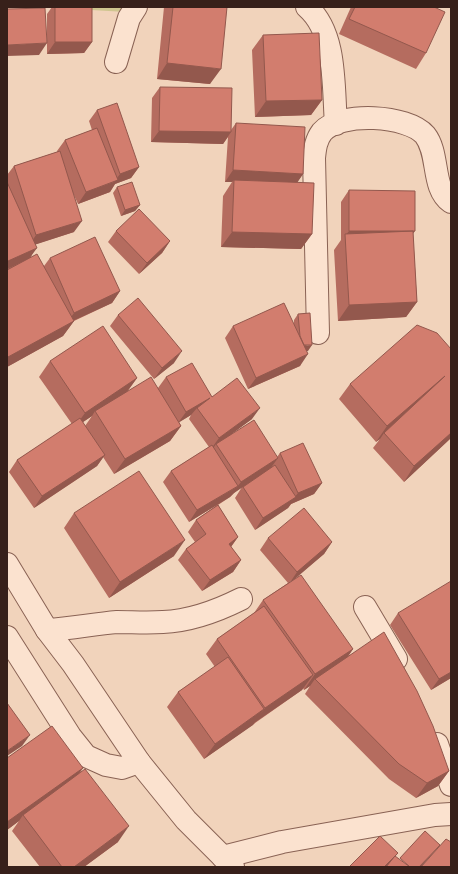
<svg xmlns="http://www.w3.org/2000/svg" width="458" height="874" font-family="'PT Serif',serif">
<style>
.green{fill:#cfc58f}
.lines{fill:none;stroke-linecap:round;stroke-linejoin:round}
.minor-casing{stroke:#896254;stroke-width:24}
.tertiary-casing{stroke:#896254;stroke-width:24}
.minor{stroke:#fbe2cf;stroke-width:22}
.tertiary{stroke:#fbe2cf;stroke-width:22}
.wall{fill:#b56c5f;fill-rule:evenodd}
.shaded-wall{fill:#93584d}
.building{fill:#d27d6e;stroke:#93584d}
</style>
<rect width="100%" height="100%" fill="#f1d3bb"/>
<path class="green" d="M 39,7 L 136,7 L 126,12 Z"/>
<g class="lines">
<defs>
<path id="minor" d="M 307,7 C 337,33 333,87 336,124
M 116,62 L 129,18 L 136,7
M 318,333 L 314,158 C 315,148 316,140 322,132 C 340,111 408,115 425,135 C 440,154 431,188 451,202
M 365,607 L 396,659
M 47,630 C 71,629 93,624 117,622 C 132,622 147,623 163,622 C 190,621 217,611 241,599
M 7,637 L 70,736 L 86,756 L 106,765 L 122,768 L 139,762
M 437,744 L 451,785
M 223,857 L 282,842 L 435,815 L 451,814"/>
<path id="tertiary" d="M 7,564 L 47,630 L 73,664 L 139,762 L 186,820 L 233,867"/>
</defs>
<use href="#minor" class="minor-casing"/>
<use href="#tertiary" class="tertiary-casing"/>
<use href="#minor" class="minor"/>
<use href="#tertiary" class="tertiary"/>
</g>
<path class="wall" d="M 52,7 L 55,7 L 92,42 L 84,53 L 47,54 L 47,14 Z
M 164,7 L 227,7 L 210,84 L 157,79 Z
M 351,7 L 434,7 L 426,53 L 416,69 L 339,34 Z
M 263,35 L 322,100 L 311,115 L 255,117 L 252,50 Z
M 160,87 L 231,130 L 236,123 L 303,174 L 297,182 L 312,234 L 301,249 L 221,247 L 223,196 L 232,182 L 225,182 L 228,137 L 223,144 L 151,142 L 152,98 Z
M 97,110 L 139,167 L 131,178 L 115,184 L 110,192 L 78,204 L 73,193 L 74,232 L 36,244 L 31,257 L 44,266 L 50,258 L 120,291 L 112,303 L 74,321 L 63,336 L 7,367 L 7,182 L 8,185 L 7,181 L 7,175 L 14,166 L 57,152 L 57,151 L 65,140 L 92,130 L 89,121 Z
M 117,187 L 140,205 L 135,211 L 121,216 L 113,193 Z
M 349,190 L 413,233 L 417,302 L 406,317 L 338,321 L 334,250 L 341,240 L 341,202 Z
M 116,231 L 170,241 L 162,253 L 139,274 L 108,242 Z
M 298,314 L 308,351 L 306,351 L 300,366 L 248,389 L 225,338 L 233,326 L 294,324 L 294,320 Z
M 118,315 L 174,363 L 154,379 L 110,326 Z
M 451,349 L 451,438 L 404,482 L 373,448 L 380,439 L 376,442 L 339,399 L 350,384 Z
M 50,361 L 137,378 L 127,392 L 158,388 L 166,377 L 212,397 L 252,419 L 231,434 L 277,457 L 280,453 L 322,483 L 314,494 L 291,504 L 288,508 L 255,530 L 235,498 L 242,487 L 234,493 L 230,497 L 218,505 L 238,537 L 231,547 L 241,560 L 233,572 L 202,591 L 178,560 L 186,549 L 195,542 L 188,532 L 196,520 L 217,505 L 189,522 L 163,482 L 171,471 L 209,447 L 189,419 L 191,415 L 179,422 L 181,426 L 170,441 L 114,474 L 103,457 L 97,466 L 34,508 L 9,472 L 17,460 L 72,424 L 39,377 ZM 92,416 L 85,426 L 83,422 Z
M 74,513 L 174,556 L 109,598 L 64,528 Z
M 268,538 L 332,542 L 324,554 L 290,582 L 353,649 L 348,656 L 449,771 L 438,786 L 416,798 L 389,779 L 305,694 L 310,686 L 304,690 L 303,688 L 302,690 L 204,759 L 167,707 L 178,692 L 215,667 L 206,654 L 217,639 L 254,613 L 263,600 L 288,583 L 260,550 Z
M 398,613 L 451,678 L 431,690 L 390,625 Z
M 7,758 L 83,768 L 79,774 L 118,842 L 84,867 L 40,867 L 12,831 L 19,821 L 7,830 Z"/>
<path class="shaded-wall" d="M 55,42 L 92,42 L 84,53 L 47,54 Z
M 47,43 L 39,55 L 7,56 L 7,45 Z
M 167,63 L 221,69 L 210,84 L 157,79 Z
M 322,100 L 311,115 L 255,117 L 266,101 Z
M 159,131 L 231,132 L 223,144 L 151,142 Z
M 139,167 L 131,178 L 115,184 L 110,192 L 78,204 L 86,192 L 114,182 L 120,174 Z
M 233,170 L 303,174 L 295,186 L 234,180 L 232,182 L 225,182 Z
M 140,205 L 135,211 L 121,216 L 125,210 Z
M 82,221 L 74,232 L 28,247 L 36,235 Z
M 349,231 L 415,231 L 407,242 L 345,236 Z
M 232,232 L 312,234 L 301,249 L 221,247 Z
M 170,241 L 162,253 L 139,274 L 147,263 Z
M 37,248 L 29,259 L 7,269 L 8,261 Z
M 120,291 L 112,303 L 66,324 L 74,313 Z
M 417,302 L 406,317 L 338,321 L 349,305 Z
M 74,321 L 63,336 L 7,367 L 7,359 L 8,357 Z
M 312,345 L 308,351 L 296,352 L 300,346 Z
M 182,351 L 174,363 L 154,379 L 162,368 Z
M 308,354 L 300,366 L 248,389 L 256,378 Z
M 445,376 L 384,433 L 380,439 L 376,442 L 387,426 Z
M 137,378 L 126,393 L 95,411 L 92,416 L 74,428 L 85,413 Z
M 210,398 L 197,408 L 191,415 L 178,423 L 186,412 Z
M 260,408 L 252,419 L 217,445 L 216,444 L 214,447 L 211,449 L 219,438 Z
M 181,426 L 170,441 L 114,474 L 125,459 Z
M 451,433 L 451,438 L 404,482 L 414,466 Z
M 105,455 L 97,466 L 34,508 L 42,496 Z
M 278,458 L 270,469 L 234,493 L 230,497 L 189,522 L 197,510 L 237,487 L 241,482 Z
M 322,483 L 314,494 L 291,504 L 288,508 L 255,530 L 263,518 L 294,498 L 298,493 Z
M 238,537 L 230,548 L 229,544 Z
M 185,540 L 174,556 L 109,598 L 120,582 Z
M 332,542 L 324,554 L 289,584 L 297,572 Z
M 241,560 L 233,572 L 202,591 L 210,580 Z
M 353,649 L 343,664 L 315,679 L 310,686 L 304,690 L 315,674 Z
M 451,672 L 451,678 L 431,690 L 439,679 Z
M 313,675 L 302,690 L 254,723 L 265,708 Z
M 264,709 L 253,725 L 204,759 L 215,744 Z
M 30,735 L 22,746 L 7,756 L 7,751 Z
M 83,768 L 72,783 L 23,815 L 19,821 L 7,830 L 7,822 Z
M 449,771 L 438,786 L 416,798 L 427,783 Z
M 129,826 L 118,842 L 84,867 L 74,867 Z
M 440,845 L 435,851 L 421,867 L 419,867 Z
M 398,853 L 387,867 L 384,867 Z"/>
<path class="building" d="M 55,7 L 92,7 L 92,42 L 55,42 Z
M 173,7 L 227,7 L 221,69 L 167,63 Z
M 355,7 L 434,7 L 445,12 L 426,53 L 349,19 Z
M 45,8 L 47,43 L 7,45 L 7,9 Z
M 319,33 L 322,100 L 266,101 L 263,35 Z
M 160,87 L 232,88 L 231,132 L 159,131 Z
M 117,103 L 139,167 L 120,174 L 97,110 Z
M 236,123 L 305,127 L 303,174 L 233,170 Z
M 97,128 L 118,180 L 86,192 L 65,140 Z
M 60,151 L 82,221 L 36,235 L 14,166 Z
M 234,180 L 314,183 L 312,234 L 232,232 Z
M 7,182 L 37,248 L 8,261 L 7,260 Z
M 132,182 L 140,205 L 125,210 L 117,187 Z
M 349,190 L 415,191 L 415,231 L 349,231 Z
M 139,209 L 170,241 L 147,263 L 116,231 Z
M 413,231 L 417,302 L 349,305 L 345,234 Z
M 95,237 L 120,291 L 74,313 L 50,258 Z
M 37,254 L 74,321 L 8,357 L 7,354 L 7,270 Z
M 138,298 L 182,351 L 162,368 L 118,315 Z
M 284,303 L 308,354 L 256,378 L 233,326 Z
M 310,313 L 312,345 L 304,345 L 300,336 L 298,314 Z
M 417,325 L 437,333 L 451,349 L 451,433 L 414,466 L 384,433 L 445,376 L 387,426 L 350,384 Z
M 103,326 L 137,378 L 85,413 L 50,361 Z
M 192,363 L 212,397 L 237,378 L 260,408 L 219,438 L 197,408 L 210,398 L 186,412 L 166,377 Z
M 151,377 L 181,426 L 125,459 L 95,411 Z
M 80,418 L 105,455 L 42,496 L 17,460 Z
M 254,420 L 278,458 L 241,482 L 216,444 Z
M 303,443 L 322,483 L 298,493 L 280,453 Z
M 212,445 L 238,486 L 197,510 L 171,471 Z
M 275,465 L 296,497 L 263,518 L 243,487 Z
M 139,471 L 185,540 L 120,582 L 74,513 Z
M 218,505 L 238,537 L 229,544 L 241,560 L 210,580 L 186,549 L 206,534 L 196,520 Z
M 304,508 L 332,542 L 297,572 L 268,538 Z
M 301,575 L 353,649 L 315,674 L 263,600 Z
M 451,581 L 451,672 L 439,679 L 398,613 Z
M 264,606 L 313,675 L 265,708 L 217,639 Z
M 384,632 L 417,691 L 433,726 L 449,771 L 427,783 L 399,764 L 315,679 Z
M 228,657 L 264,709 L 215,744 L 178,692 Z
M 7,703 L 30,735 L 7,751 Z
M 52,726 L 83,768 L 7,822 L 7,758 Z
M 85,769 L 129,826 L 74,867 L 62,867 L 23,815 Z
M 425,831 L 440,845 L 419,867 L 410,867 L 400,858 Z
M 380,836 L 398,853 L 384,867 L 349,867 Z
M 446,839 L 451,842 L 451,867 L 421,867 Z
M 395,856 L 410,867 L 386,867 Z"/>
<rect width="458" height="874" fill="none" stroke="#37201a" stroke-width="16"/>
</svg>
